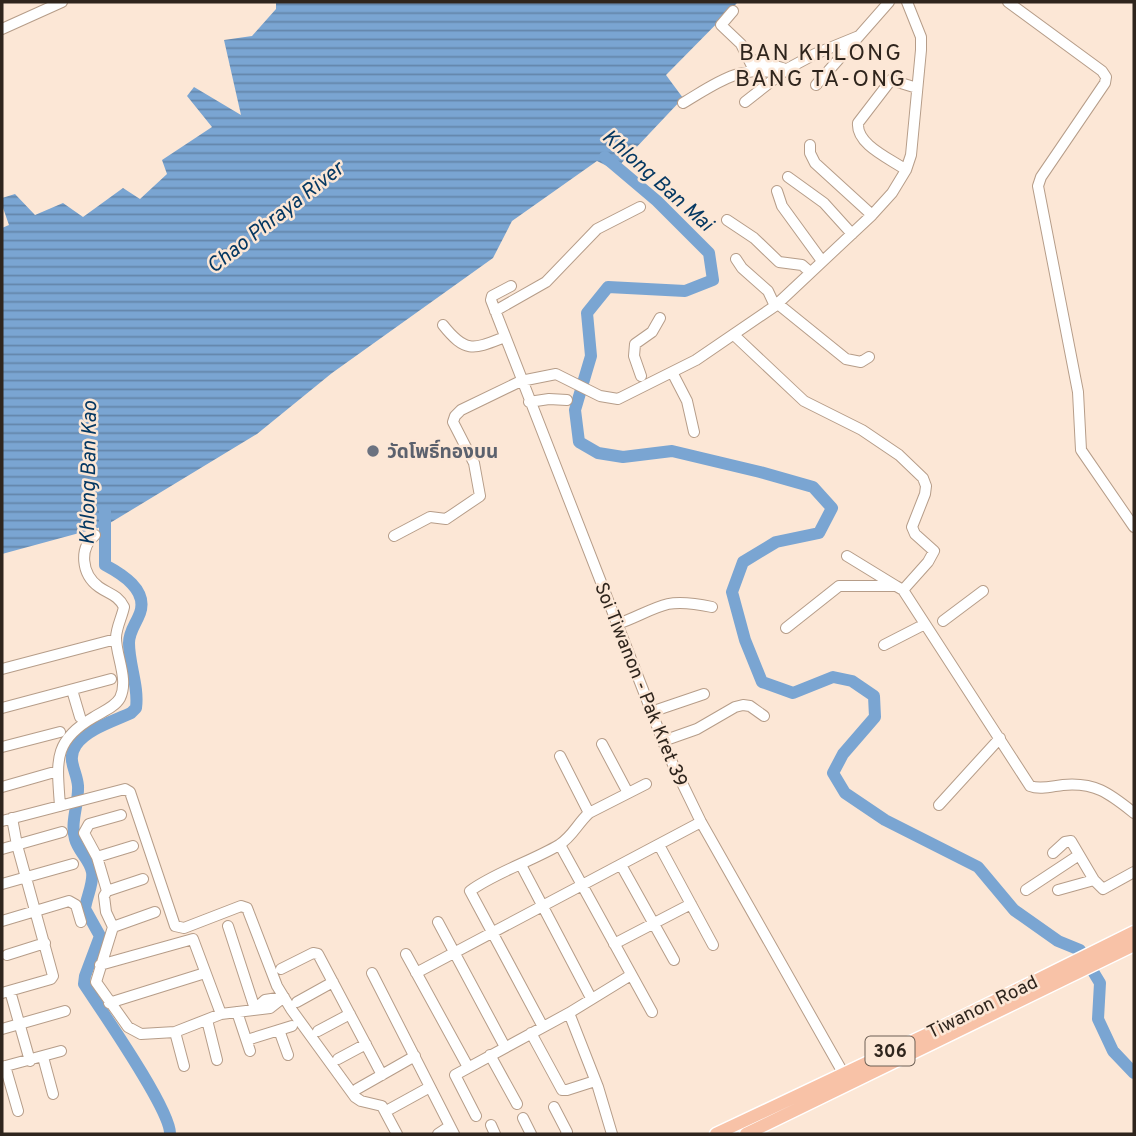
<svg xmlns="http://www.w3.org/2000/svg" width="1136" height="1136" font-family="Overpass,'Noto Sans Thai',sans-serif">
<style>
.water{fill:url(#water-rules)}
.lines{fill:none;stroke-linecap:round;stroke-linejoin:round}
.river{stroke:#7aa5d2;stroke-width:12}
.minor-casing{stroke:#b69d89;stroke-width:12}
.major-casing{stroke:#fff;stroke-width:15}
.minor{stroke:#fff;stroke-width:10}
.major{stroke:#f8c2a7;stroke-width:12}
.worship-dot{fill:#6b7280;stroke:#fce7d6;stroke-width:2.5}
.labels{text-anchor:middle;stroke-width:5;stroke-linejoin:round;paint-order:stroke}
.shield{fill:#fce7d6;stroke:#6c5f54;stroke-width:2}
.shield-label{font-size:18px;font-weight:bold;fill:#2f251d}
.worship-label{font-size:19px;font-weight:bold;fill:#5b616d;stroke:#fce7d6;text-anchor:start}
.street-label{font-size:19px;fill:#2f251d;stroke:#fce7d6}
.water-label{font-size:21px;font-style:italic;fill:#053862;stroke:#fce7d6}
.quarter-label{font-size:23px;letter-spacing:2px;fill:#2f251d;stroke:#fce7d6}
</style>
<defs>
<pattern id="water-rules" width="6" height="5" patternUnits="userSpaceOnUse" patternTransform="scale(1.75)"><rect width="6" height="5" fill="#7aa5d2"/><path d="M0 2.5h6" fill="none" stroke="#6486aa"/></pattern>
</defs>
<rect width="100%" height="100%" fill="#fce7d6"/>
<path class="water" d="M 276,2 L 738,2 L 666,75 L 683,98 L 615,170 L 597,161 L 512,221 L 493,258 L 332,373 L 257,434 L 105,526 L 2,554 L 2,228 L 9,225 L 2,205 L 2,198 L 15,194 L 35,215 L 63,203 L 83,217 L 123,188 L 140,199 L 167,174 L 162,160 L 212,127 L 187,96 L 194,87 L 241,115 L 224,40 L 252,36 L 276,9 Z"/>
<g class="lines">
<path class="river" d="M 605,157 L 657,201 L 709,253 L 713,280 L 685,291 L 608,287 L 587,313 L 591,356 L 575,410 L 579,442 L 598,453 L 623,457 L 672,451 L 760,472 L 813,487 L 832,508 L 819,533 L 776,542 L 743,562 L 732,592 L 745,640 L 762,682 L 793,693 L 833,677 L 852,681 L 874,696 L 875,717 L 843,754 L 833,773 L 845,793 L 885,820 L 978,867 L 1014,910 L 1058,941 L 1080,950 L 1100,983 L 1098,1019 L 1113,1051 L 1134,1073
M 105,511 L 105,565 C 122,574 148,590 140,613 C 136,624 129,631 129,643 C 129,665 139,686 136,708 L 131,713 C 114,721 87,729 76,745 C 66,760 77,771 78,786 C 79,803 70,822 75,839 C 78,851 90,860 92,872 C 94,883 86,898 85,909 L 100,936 L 85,976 L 84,984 C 101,1010 171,1110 170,1134"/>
<defs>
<path id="minor" d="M 1008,2 L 1102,71 L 1106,77 L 1105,83 L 1041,177 L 1038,186 L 1078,392 L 1081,450 L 1134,527
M 733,11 L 721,25 L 741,44 L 754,70
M 2,29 L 62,2
M 749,59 L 783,68
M 816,85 L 889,2
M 745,102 L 787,69 L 815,54 L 859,36
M 683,103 C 717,83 738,65 779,73
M 810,145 L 810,153 L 815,163 L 872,215
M 906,170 C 891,159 856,145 858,123 L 891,80 L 917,88
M 788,177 L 824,203 L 852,234
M 777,191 L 782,206 L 822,261
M 727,220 L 754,238 L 779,262 L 802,265 L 810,272
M 736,259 L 742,268 L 768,291 L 775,306
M 511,286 L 492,296 L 491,300 L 668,754 L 701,822 L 846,1078
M 778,304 L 846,359 L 861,362 L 869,357
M 495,311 L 546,282 L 597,229 L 640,207
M 443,325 C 466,354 474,349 505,337
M 735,336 L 804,401 L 862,430 L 899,455 L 923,478 L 926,486 L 925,494 L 912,527 L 915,534 L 934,551 L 928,562 L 903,590 L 1030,786 C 1040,790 1053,786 1063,785 C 1096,782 1110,794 1134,813
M 672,372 L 687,401 L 694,432
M 641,376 L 634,356 L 635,344 L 652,332 L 660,318
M 529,402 L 549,399 L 567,400
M 394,536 L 430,517 L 446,519 L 480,496 L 474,463 L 453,422 L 455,416 L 461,410 L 521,381 L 556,374 L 600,396 L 618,399 L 696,360 L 775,306 L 872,215 L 892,193 L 906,170 L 911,155 L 921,50 L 921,37 L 907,2
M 847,556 L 896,586
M 943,621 L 983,591
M 617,624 C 634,619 651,608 668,604 C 682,601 698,604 712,607
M 786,628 L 839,586 L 896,586 L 903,590
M 884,645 L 925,624
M 2,669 L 116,639
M 72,690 L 80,717
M 2,708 L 111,679
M 651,712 L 704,694
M 663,741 L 697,729 L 735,707 L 743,705 L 750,706 L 764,716
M 602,744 L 628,793
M 2,747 L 60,732
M 560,756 L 589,813
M 2,787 L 58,771
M 939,805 L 1000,738
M 60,806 C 57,762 52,741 94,717 C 102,712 115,707 120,698 C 129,680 116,656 116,638 C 116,628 122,617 124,607 C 118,595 109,594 99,587 C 81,574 79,548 95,535
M 121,815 L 89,824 L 84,833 L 97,857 L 107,891 L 104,896 L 106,912 L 113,927 L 96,982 L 128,1027 L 141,1034 L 175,1032 L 221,1014 L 270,1008 L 284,997
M 2,821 L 125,789 L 130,792 L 175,926 L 184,928 L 241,906 L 247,908 L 277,986 L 291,1009 L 355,1097 L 361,1101 L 382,1106 L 397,1134
M 560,845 L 652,1012
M 659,845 L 713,945
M 2,849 L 62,832
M 1053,853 L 1065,842 L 1071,841 L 1094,880
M 97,857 L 133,846
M 521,865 L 591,998
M 621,865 L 674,960
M 2,884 L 73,864
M 1026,890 L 1079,855
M 1058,890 L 1094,880 L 1103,889 L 1134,872
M 107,891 L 143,879
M 2,921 L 69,901 L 76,905 L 81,922
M 438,922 L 505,1047
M 228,926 L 255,1009
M 113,927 L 155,912
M 614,944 L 691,904
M 406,954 L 468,1067
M 7,955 L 45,943
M 100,965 L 193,939 L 221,1014
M 281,969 L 313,953 L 318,954 L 382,1075
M 372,973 L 454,1134
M 416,973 L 701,822
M 10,991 L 30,1061
M 2,993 L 51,979 L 53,976 L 17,845 L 12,818
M 297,1002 L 333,982
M 109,1003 L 205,973
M 255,1009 L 265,1000 L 284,997
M 237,1012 L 250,1051
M 569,1013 L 598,1087 L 612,1134
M 207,1020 L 217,1060
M 543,1027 L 470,891 C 494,873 532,861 559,845 C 573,836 577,824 589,813 L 646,784
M 2,1029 L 65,1011
M 279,1030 L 288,1055
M 318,1031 L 350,1014
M 175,1032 L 184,1066
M 531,1033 L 562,1090 L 567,1090 L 595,1081
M 247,1040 L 292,1026
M 490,1055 L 517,1104
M 43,1057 L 53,1094
M 338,1059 L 366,1044
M 5,1066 L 18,1111
M 2,1067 L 61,1051
M 357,1089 L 415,1056
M 554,1107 L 567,1132 L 566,1134
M 390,1109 L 430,1087
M 476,1116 L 455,1075 L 569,1013 L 631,975
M 523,1118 L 531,1134
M 491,1125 L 495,1134
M 438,1134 L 450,1126"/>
<path id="major" d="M 716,1134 L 930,1033 L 1134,932
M 746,1134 L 1134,945"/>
</defs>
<use href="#minor" class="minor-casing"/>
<use href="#major" class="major-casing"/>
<use href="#minor" class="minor"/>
<use href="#major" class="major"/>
</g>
<circle class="worship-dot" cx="373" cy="451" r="7"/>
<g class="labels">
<rect class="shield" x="865.5" y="1036.5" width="49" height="29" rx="5"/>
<g class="shield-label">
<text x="890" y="1057">306</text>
</g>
<g class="worship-label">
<text x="387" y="458">วัดโพธิ์ทองบน</text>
</g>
<g class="street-label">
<text transform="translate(642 684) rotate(68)" y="7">Soi Tiwanon - Pak Kret 39</text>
<text transform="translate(982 1006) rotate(-26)" y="7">Tiwanon Road</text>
</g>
<g class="water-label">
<text transform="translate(658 180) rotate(42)" y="7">Khlong Ban Mai</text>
<text transform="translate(275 217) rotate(-38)" y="7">Chao Phraya River</text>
<text transform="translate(88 473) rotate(-89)" y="7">Khlong Ban Kao</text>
</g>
<g class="quarter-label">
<text x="821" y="60">BAN KHLONG<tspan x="821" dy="26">BANG TA-ONG</tspan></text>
</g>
</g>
<rect width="1136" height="1136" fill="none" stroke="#2f251d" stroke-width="7"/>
</svg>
